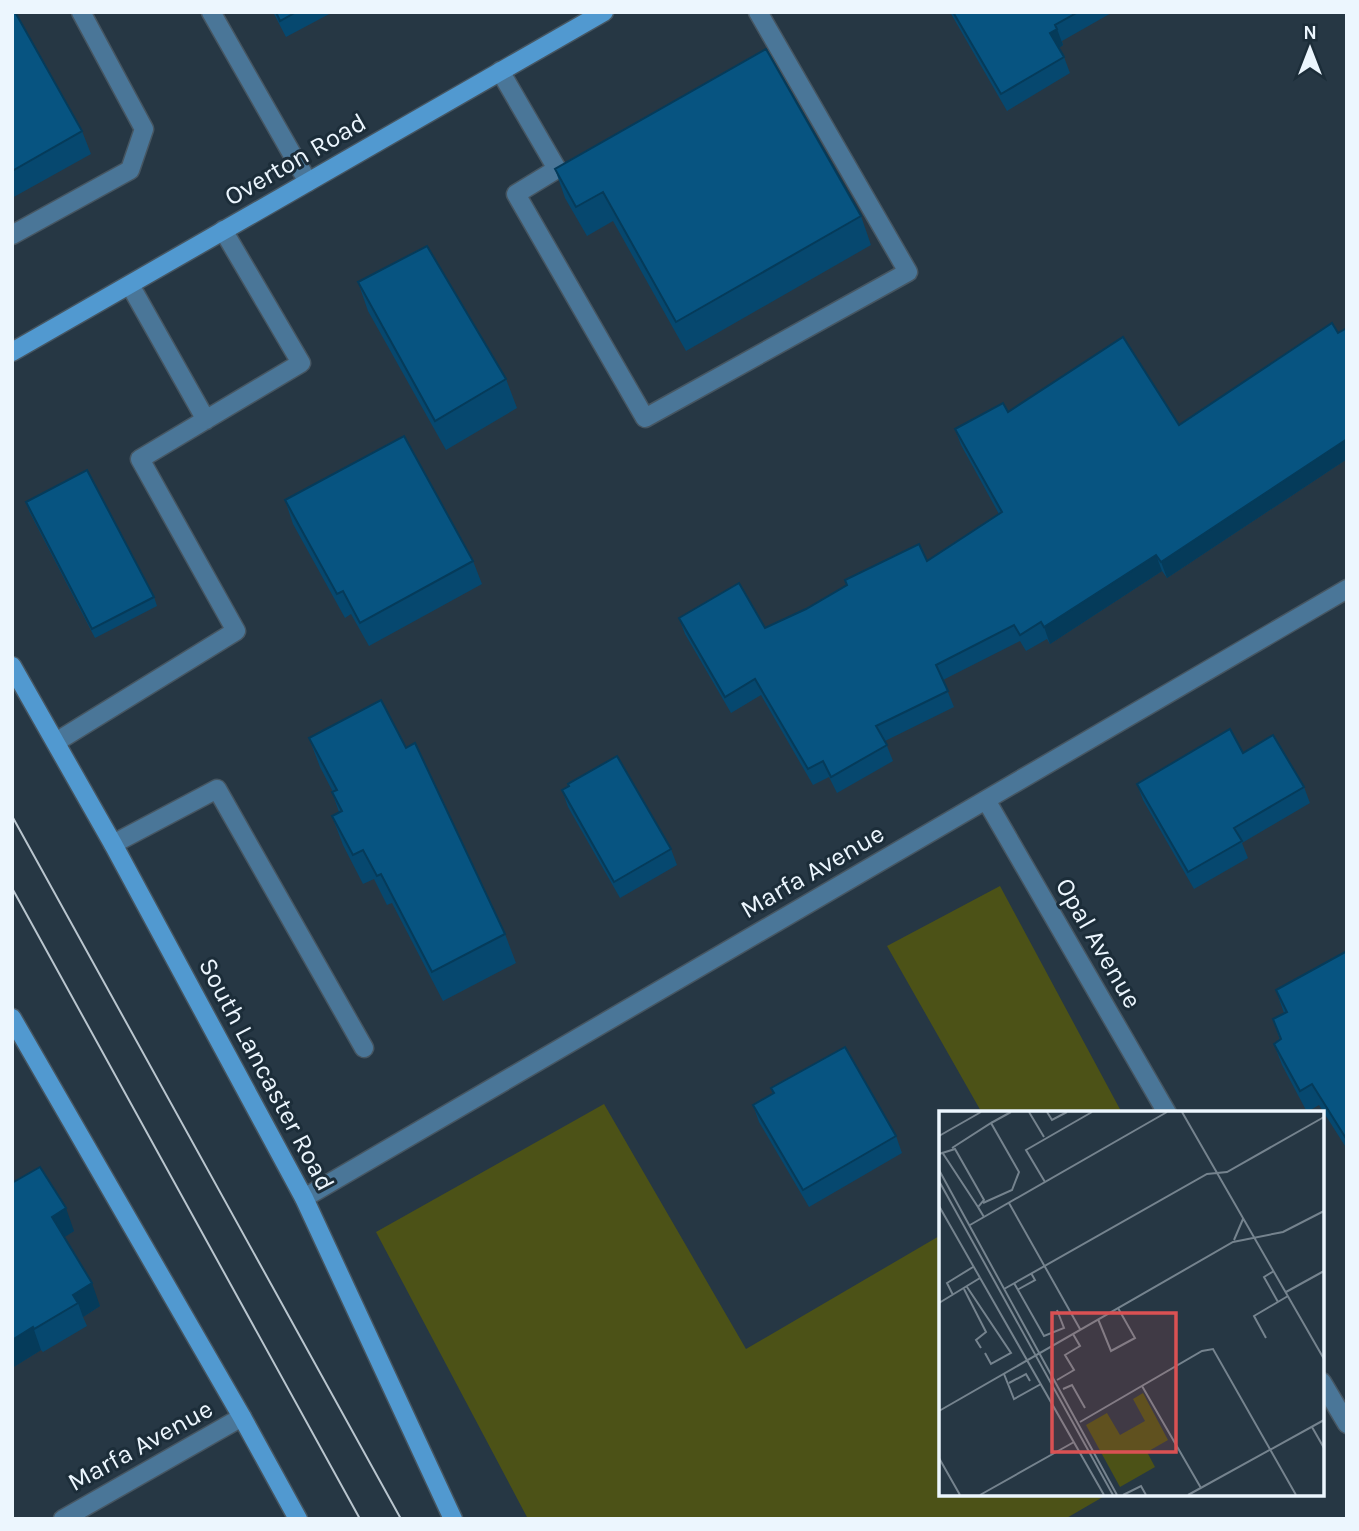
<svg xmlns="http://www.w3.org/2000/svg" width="1359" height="1531" font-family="Karla,sans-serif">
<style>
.green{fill:#4c5217}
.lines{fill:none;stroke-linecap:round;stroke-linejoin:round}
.lane-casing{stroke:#465662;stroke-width:21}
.street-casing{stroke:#465662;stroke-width:21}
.secondary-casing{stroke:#465662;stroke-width:21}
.lane{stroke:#4a7698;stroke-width:18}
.street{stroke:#4a7698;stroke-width:18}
.secondary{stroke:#5199d0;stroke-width:18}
.tram{stroke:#b9c5ce;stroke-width:2}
.wall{fill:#06486f}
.shaded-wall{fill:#053b5a}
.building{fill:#075481;stroke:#053b5a;stroke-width:2}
.labels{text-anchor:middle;stroke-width:6;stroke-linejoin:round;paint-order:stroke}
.street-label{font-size:26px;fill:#ecf6fe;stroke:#1c2d39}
.inset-road{fill:none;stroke:#75838e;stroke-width:2}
.view{fill:#da5153;fill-opacity:0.15;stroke:#da5153;stroke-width:3.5}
.inset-edge{fill:none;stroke:#ecf6fe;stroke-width:3.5}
</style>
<rect width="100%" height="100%" fill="#263744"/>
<path class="green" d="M 1000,886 L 1122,1113 L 982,1113 L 887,946 Z
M 604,1104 L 746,1349 L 941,1235 L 941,1494 L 1108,1494 L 1065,1519 L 528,1519 L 376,1232 Z"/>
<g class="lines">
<defs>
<path id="lane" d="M 211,12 L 308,182
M 500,71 L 557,169 L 516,194 L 645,418 L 908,272 L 758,12
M 12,235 L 130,170 L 144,129 L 81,12
M 130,285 L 206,420
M 56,742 L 236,631 L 140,459 L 301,363 L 223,230
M 113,844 L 217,789 L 364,1048"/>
<path id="street" d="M 986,800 L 1167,1113
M 304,1198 L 1347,589
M 1322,1382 L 1347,1424
M 63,1519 L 242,1417"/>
<path id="secondary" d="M 12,352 L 604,12
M 12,666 L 113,844 L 304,1198 L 453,1519
M 12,1018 L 242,1417 L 298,1519"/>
</defs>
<use href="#lane" class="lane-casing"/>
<use href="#street" class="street-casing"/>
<use href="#secondary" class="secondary-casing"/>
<use href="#lane" class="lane"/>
<use href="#street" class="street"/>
<use href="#secondary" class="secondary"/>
<path class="tram" d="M 12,816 L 401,1519
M 12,888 L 360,1519"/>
</g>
<path class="wall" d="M 12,12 L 82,131 L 91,154 L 12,198 Z
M 273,12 L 333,12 L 286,37 Z
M 950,12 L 1113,12 L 1062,41 L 1063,45 L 1059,48 L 1064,57 L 1070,73 L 1007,111 Z
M 555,169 L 861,216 L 871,245 L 686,351 L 613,221 L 587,236 L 565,198 Z
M 358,282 L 506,379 L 517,408 L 446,450 L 368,311 Z
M 1347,328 L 1347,459 L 1167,578 L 1162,571 L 1050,644 L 1047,639 L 1026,651 L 1020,641 L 943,680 L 954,707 L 885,741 L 893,761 L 837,793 L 829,777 L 813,785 L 761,695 L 731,713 L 685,634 L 679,618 L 765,628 L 806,609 L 927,561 L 999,514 L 961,445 L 955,429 L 1008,412 L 1179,425 Z
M 285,500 L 473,561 L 482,584 L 369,646 L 351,614 L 345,618 L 293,524 Z
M 26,502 L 154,597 L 157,606 L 95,638 L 29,511 Z
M 309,738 L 406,748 L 505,934 L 516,963 L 443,1001 L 392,903 L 387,905 L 374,879 L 363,884 L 343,845 L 332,816 L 339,812 L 332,792 L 333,792 L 320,767 Z
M 1243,753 L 1304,787 L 1310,803 L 1242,843 L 1248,858 L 1194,889 L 1143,800 L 1137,784 Z
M 562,790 L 671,849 L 677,865 L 620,898 L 568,807 Z
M 1347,951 L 1347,1149 L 1319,1105 L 1307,1112 L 1282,1065 L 1274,1044 L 1280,1040 L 1273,1019 L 1284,1013 L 1276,990 Z
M 771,1088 L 896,1136 L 902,1153 L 809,1207 L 759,1122 L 753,1105 L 773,1094 Z
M 12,1183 L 74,1231 L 64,1237 L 100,1306 L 83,1317 L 87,1326 L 43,1352 L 41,1350 L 12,1368 Z"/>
<path class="shaded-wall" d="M 1057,29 L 1063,45 L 1056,50 L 1050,33 Z
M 1347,439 L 1347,459 L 1167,578 L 1161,562 Z
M 1156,555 L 1162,571 L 1050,644 L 1044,627 Z
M 66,1208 L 74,1231 L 60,1240 L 52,1217 Z
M 92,1283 L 100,1306 L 83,1317 L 78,1303 L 73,1295 Z
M 33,1327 L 41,1350 L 12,1368 L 12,1340 Z"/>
<path class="building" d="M 12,12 L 15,12 L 82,131 L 12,171 Z
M 276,12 L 296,12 L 280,21 Z
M 953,12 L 1078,12 L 1055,25 L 1057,29 L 1050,33 L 1064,57 L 1001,94 Z
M 766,49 L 861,216 L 676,322 L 603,192 L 576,207 L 555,169 Z
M 427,246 L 506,379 L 435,421 L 358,282 Z
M 1332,323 L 1338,333 L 1347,328 L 1347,439 L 1161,562 L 1156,555 L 1044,627 L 1041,622 L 1020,635 L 1014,625 L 936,665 L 948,691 L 876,726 L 887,745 L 831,777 L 823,761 L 808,769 L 755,679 L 725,697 L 679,618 L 739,583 L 765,628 L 806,609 L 847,585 L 845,580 L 919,544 L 927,561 L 1002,512 L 955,429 L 1003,403 L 1008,412 L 1123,337 L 1179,425 Z
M 404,436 L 473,561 L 360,623 L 343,591 L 337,594 L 285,500 Z
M 87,470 L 154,597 L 92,629 L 26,502 Z
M 381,700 L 406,748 L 415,743 L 505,934 L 432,972 L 381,874 L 377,876 L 363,850 L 353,855 L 332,816 L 342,811 L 332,792 L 337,790 L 309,738 Z
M 1230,729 L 1243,753 L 1273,735 L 1304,787 L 1234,828 L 1242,841 L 1188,872 L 1137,784 Z
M 617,756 L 671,849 L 614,882 L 562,790 L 569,786 L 568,784 Z
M 1347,951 L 1347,1140 L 1312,1084 L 1300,1091 L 1274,1044 L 1281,1039 L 1273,1019 L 1287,1012 L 1276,990 Z
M 845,1047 L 896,1136 L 803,1190 L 753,1105 L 774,1093 L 771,1088 Z
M 40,1167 L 66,1208 L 52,1217 L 92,1283 L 73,1295 L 78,1303 L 34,1329 L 33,1327 L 12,1340 L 12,1183 Z"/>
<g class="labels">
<g class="street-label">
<text transform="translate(295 159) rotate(-30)" y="9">Overton Road</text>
<text transform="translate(812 871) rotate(-30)" y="9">Marfa Avenue</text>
<text transform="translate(1099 943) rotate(60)" y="9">Opal Avenue</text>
<text transform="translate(267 1074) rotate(62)" y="9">South Lancaster Road</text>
<text transform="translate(140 1445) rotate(-29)" y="9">Marfa Avenue</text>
</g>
</g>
<g transform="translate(939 1111)">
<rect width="385" height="385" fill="#263744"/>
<path d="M 204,282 L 229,329 L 208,341 L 216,356 L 181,376 L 147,314 L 168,302 L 181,324 L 206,310 L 194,288 Z" fill="#4c5217"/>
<path class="inset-road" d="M 90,1 L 105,26M 108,1 L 113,9 L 128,1M 243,1 L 385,248M 52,12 L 72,1M 0,25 L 42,1M 13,37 L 52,12 L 80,61 L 73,79 L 44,92M 3,41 L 39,96M 0,43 L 16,38 L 45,89 L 39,96 L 45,106M 0,59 L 178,384M 0,70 L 174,384M 106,71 L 87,39 L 153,1M 70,92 L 141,218M 0,95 L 165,384M 31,114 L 228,1M 295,129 L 304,108M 335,160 L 325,166 L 339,191M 75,172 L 105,225 L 125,217 L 118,199M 28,176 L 72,242 L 52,253 L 46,242M 25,178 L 47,221 L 37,229 L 42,237M 65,178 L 268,63 L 288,61 L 385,6M 78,179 L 96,169 L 92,162M 347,181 L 385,160M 14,184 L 8,172 L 34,156M 0,192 L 41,167M 159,208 L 172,240 L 196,227 L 179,197M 327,227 L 315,205 L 349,185M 65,263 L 75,288 L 102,273M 118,269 L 135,259 L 126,244 L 141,235 L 134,223M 70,272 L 87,263 L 91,270M 203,275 L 262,377M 124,278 L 133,274 L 146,297M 0,300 L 294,131 L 344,121 L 385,100M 141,311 L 263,240 L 274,238 L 357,384M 373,316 L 385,337M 0,347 L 21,384M 41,384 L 135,331M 184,384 L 202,375 L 207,384M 249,384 L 385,309"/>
<path class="view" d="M 113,202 L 237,202 L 237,341 L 113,341 Z"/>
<rect width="385" height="385" class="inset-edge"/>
</g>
<rect width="1359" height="1531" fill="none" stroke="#ecf6fe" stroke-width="28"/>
<g transform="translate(1310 49)" stroke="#1c2d39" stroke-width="5" paint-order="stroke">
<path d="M0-5L12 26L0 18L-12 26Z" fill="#ecf6fe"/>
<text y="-10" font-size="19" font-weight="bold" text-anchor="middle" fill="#ecf6fe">N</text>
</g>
</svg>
